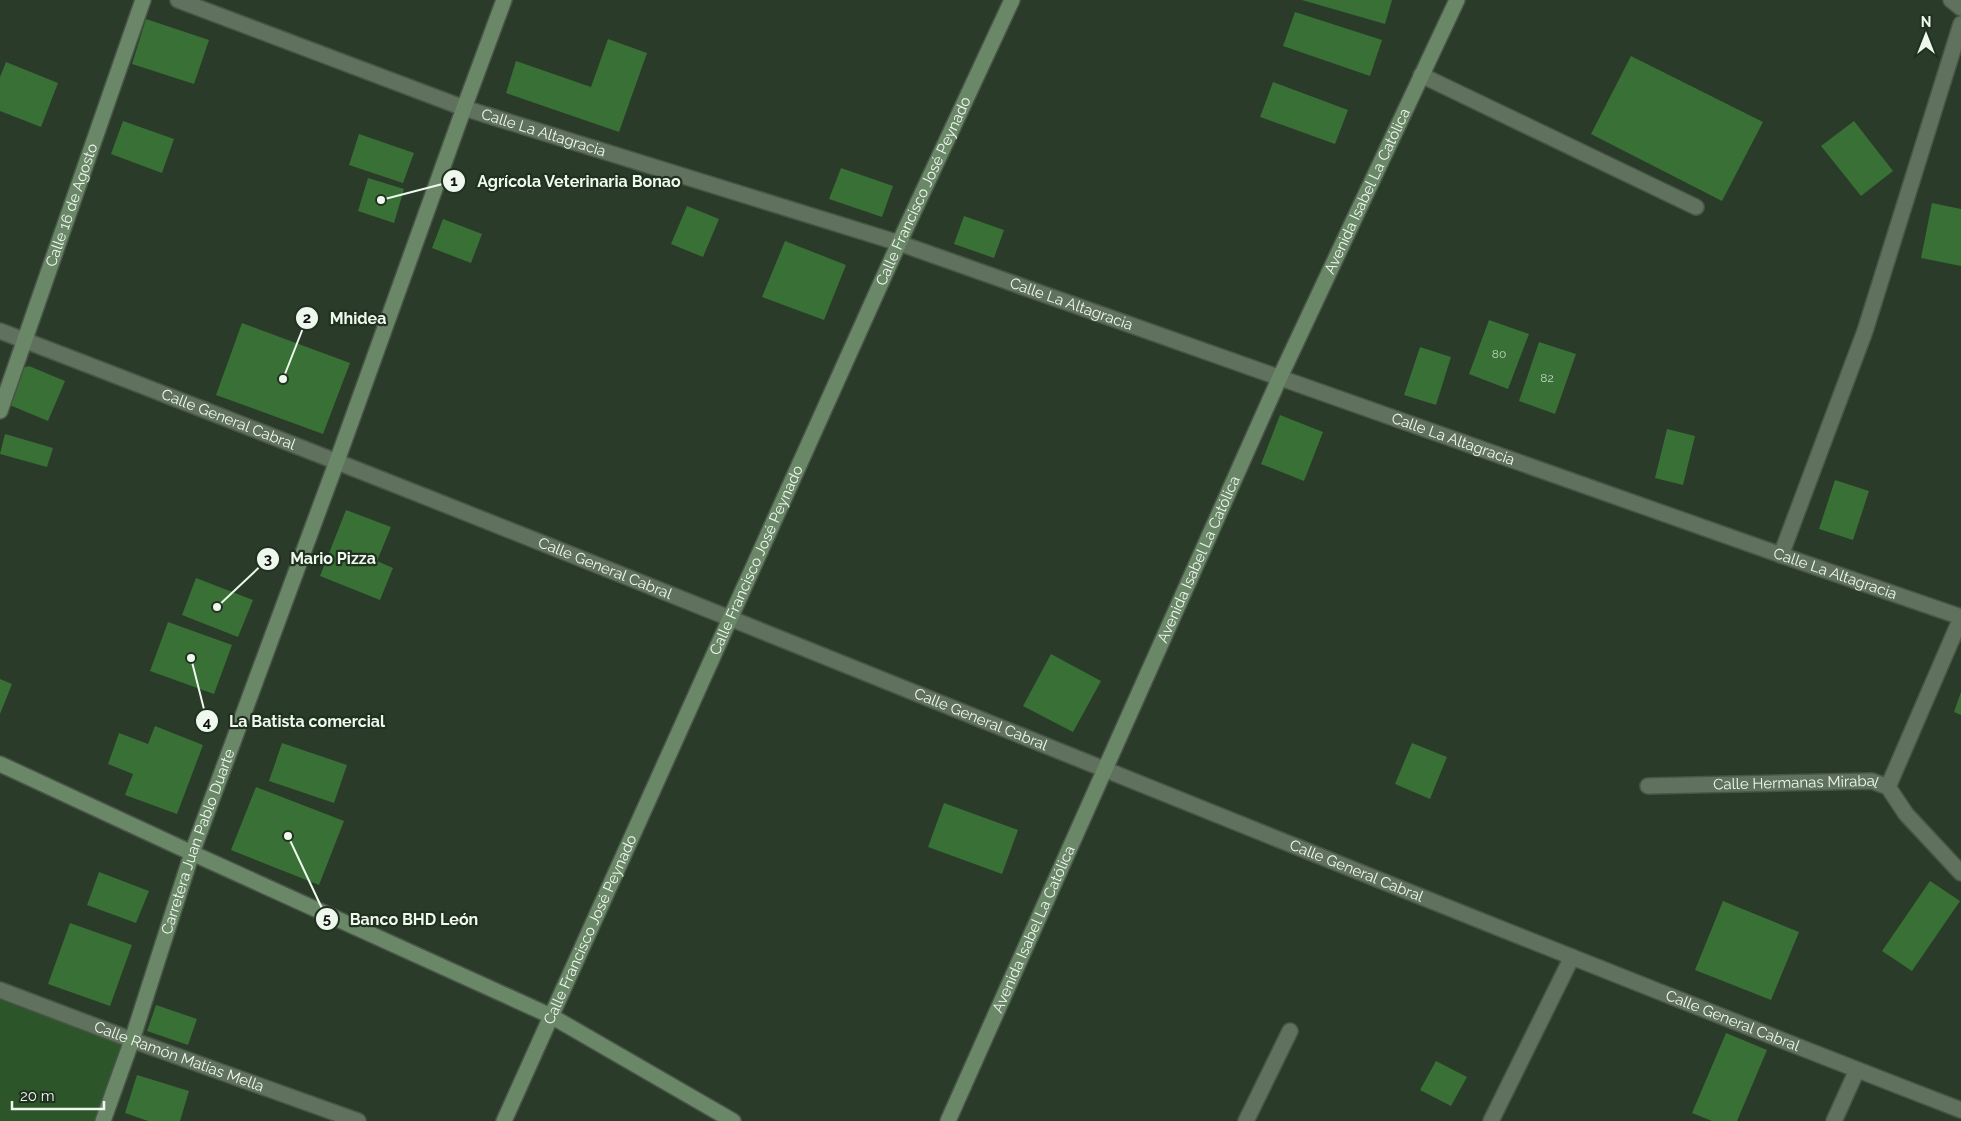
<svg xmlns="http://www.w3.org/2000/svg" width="1961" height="1121" font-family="Raleway,sans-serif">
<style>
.green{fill:#2c552a}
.building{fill:#387035}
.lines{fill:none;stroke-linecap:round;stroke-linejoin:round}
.lane-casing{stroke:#485547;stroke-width:18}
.street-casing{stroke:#485547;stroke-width:18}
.secondary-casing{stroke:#485547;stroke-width:18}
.lane{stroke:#60725e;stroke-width:15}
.street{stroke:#60725e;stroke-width:15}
.secondary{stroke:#6a8868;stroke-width:15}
.labels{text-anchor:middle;stroke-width:4.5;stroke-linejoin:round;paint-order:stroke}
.number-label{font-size:12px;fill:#c0d6bf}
.street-label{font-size:15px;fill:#eef8ed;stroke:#213120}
.leader{fill:none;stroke:#eef8ed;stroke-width:2}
.callout-dot{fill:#eef8ed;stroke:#213120;stroke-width:2}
.mark-label{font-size:15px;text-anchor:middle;font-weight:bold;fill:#111}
.callout-label{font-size:16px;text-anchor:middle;font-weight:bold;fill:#eef8ed;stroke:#213120;stroke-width:4.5;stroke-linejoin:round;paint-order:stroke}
</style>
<rect width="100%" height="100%" fill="#2b3b2a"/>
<path class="green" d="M 0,997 L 127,1041 L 98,1121 L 0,1121 Z"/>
<path class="building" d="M 1302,0 L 1392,0 L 1385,24 Z
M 1295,12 L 1382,40 L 1370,76 L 1283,46 Z
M 146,19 L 209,40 L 194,84 L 132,64 Z
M 608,39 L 647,53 L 619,132 L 506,93 L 516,61 L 591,87 Z
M 1631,56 L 1763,122 L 1722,201 L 1591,134 Z
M 6,62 L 58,83 L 41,127 L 0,111 L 0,77 Z
M 1273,82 L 1348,110 L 1335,144 L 1260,117 Z
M 123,121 L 174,139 L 162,173 L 111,154 Z
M 1854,121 L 1893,171 L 1861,196 L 1821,146 Z
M 359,134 L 414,153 L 403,183 L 349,165 Z
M 841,168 L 893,186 L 882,217 L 829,199 Z
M 368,178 L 404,189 L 394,223 L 358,211 Z
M 1932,203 L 1961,209 L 1961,266 L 1921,258 Z
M 687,206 L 719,219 L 703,257 L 671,244 Z
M 964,216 L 1004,230 L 994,258 L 954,244 Z
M 443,219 L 482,234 L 471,263 L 432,248 Z
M 785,241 L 846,265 L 824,320 L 762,297 Z
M 1489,320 L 1529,334 L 1508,389 L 1469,374 Z
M 242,323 L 350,363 L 323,434 L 216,395 Z
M 1539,342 L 1576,354 L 1555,414 L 1519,401 Z
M 1420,347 L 1451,357 L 1436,405 L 1404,395 Z
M 29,366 L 65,381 L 48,421 L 0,401 L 12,371 Z
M 1280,415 L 1323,432 L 1304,481 L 1261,464 Z
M 1667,429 L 1695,436 L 1683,485 L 1655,478 Z
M 5,434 L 53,448 L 47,467 L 0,454 Z
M 1835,480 L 1869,491 L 1853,540 L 1819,529 Z
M 346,510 L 391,527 L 377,561 L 393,568 L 380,600 L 320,576 Z
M 196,578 L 253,600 L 238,637 L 182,615 Z
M 168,622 L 232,645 L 214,694 L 150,671 Z
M 1051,654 L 1101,681 L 1073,732 L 1023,706 Z
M 0,679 L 12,684 L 0,714 Z
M 1961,692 L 1961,715 L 1954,712 Z
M 155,726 L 203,745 L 177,814 L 125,795 L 133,774 L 108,764 L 119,733 L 148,744 Z
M 282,743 L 347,765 L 334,803 L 269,781 Z
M 1412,743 L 1447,757 L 1430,799 L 1395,784 Z
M 256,787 L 344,821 L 319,885 L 231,850 Z
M 944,803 L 1018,830 L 1002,874 L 928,847 Z
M 99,872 L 149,891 L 136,923 L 87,905 Z
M 1930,881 L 1960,901 L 1912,971 L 1882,951 Z
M 1723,901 L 1799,932 L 1771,1000 L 1695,970 Z
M 70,923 L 132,945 L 110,1006 L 48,984 Z
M 156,1005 L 197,1019 L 188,1045 L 147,1031 Z
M 1726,1033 L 1767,1050 L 1737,1121 L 1712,1121 L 1692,1113 Z
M 1436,1061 L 1467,1077 L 1451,1106 L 1420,1090 Z
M 137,1075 L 189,1091 L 180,1121 L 148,1121 L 125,1113 Z"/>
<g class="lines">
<defs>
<path id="lane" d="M 1421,75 L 1696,207
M 1246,1121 L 1290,1031"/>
<g id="street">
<path id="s1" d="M 178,0 L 464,108 L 899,243 L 1781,555 L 1961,617"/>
<path d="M 1951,0 L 1961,8"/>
<path id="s2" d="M 0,331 C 657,582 1305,856 1961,1110"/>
<path d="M 1781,555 L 1865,331 L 1961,24"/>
<path id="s3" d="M 1648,786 L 1872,781 L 1888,787 L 1906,814 L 1961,873"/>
<path d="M 1888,787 L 1961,618"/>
<path id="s4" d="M 0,990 L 132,1040 L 358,1121"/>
<path d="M 1491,1121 L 1572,957"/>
<path d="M 1834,1121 L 1857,1070"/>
</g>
<g id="secondary">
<path id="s5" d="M 0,411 L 143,0"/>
<path d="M 0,764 L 192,853 L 551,1016 L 733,1121"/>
<path id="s6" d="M 103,1121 L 132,1040 L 192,853 L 337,461 L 464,108 L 504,0"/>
<path id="s7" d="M 504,1121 L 899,243 L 1012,0"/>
<path id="s8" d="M 948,1121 L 1280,377 L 1457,0"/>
</g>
</defs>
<use href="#lane" class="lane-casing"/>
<use href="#street" class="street-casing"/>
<use href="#secondary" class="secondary-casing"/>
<use href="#lane" class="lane"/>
<use href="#street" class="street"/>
<use href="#secondary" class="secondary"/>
</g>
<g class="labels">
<g class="number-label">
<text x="1499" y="358">80</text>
<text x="1547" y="382">82</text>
</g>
<g class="street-label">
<text dy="5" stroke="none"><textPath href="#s1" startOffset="389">Calle La Altagracia</textPath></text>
<text dy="5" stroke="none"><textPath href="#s8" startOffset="1020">Avenida Isabel La Católica</textPath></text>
<text dy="5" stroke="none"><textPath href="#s7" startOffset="1020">Calle Francisco José Peynado</textPath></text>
<text dy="5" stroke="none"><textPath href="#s5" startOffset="218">Calle 16 de Agosto</textPath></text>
<text dy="5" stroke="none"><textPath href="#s1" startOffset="944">Calle La Altagracia</textPath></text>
<text dy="5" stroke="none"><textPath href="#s2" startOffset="245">Calle General Cabral</textPath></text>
<text dy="5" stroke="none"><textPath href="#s1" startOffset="1349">Calle La Altagracia</textPath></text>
<text dy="5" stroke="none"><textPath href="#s8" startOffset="615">Avenida Isabel La Católica</textPath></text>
<text dy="5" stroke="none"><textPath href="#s7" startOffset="615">Calle Francisco José Peynado</textPath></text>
<text dy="5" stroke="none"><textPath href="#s2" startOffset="650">Calle General Cabral</textPath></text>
<text dy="5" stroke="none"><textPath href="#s1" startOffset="1754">Calle La Altagracia</textPath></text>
<text dy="5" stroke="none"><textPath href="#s2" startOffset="1055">Calle General Cabral</textPath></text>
<text dy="5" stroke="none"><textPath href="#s3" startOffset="148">Calle Hermanas Mirabal</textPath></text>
<text dy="5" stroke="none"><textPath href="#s6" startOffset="295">Carretera Juan Pablo Duarte</textPath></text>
<text dy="5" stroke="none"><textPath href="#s2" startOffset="1460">Calle General Cabral</textPath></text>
<text dy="5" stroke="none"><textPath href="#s8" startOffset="210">Avenida Isabel La Católica</textPath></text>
<text dy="5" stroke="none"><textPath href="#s7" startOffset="210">Calle Francisco José Peynado</textPath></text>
<text dy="5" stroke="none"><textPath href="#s2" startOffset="1865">Calle General Cabral</textPath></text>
<text dy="5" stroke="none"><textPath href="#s4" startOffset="191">Calle Ramón Matías Mella</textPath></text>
</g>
</g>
<path class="leader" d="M381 200L454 181M283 379L307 318M217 607L268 559M191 658L207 721M288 836L327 919"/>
<g class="callout-dot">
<circle cx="381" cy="200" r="5"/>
<circle cx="283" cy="379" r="5"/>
<circle cx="217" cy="607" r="5"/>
<circle cx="191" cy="658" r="5"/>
<circle cx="288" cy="836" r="5"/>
<circle cx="454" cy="181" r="12"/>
<circle cx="307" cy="318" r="12"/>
<circle cx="268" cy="559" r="12"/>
<circle cx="207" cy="721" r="12"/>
<circle cx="327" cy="919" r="12"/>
</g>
<g class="mark-label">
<text x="454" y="186">1</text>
<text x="307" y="323">2</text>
<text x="268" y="564">3</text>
<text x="207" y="727">4</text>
<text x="327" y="924">5</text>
</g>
<g class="callout-label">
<text x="579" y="187">Agrícola Veterinaria Bonao</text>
<text x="358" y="324">Mhidea</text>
<text x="333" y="564">Mario Pizza</text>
<text x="307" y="727">La Batista comercial</text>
<text x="414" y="925">Banco BHD León</text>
</g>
<g transform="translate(1926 35)" stroke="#213120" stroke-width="4" paint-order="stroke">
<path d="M0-4L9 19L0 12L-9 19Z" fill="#eef8ed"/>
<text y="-8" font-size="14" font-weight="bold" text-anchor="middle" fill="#eef8ed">N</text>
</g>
<path d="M12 1101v8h92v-8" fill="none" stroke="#eef8ed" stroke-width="2.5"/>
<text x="20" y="1101" font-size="15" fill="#eef8ed" stroke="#213120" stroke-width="4" paint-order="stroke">20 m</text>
</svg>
